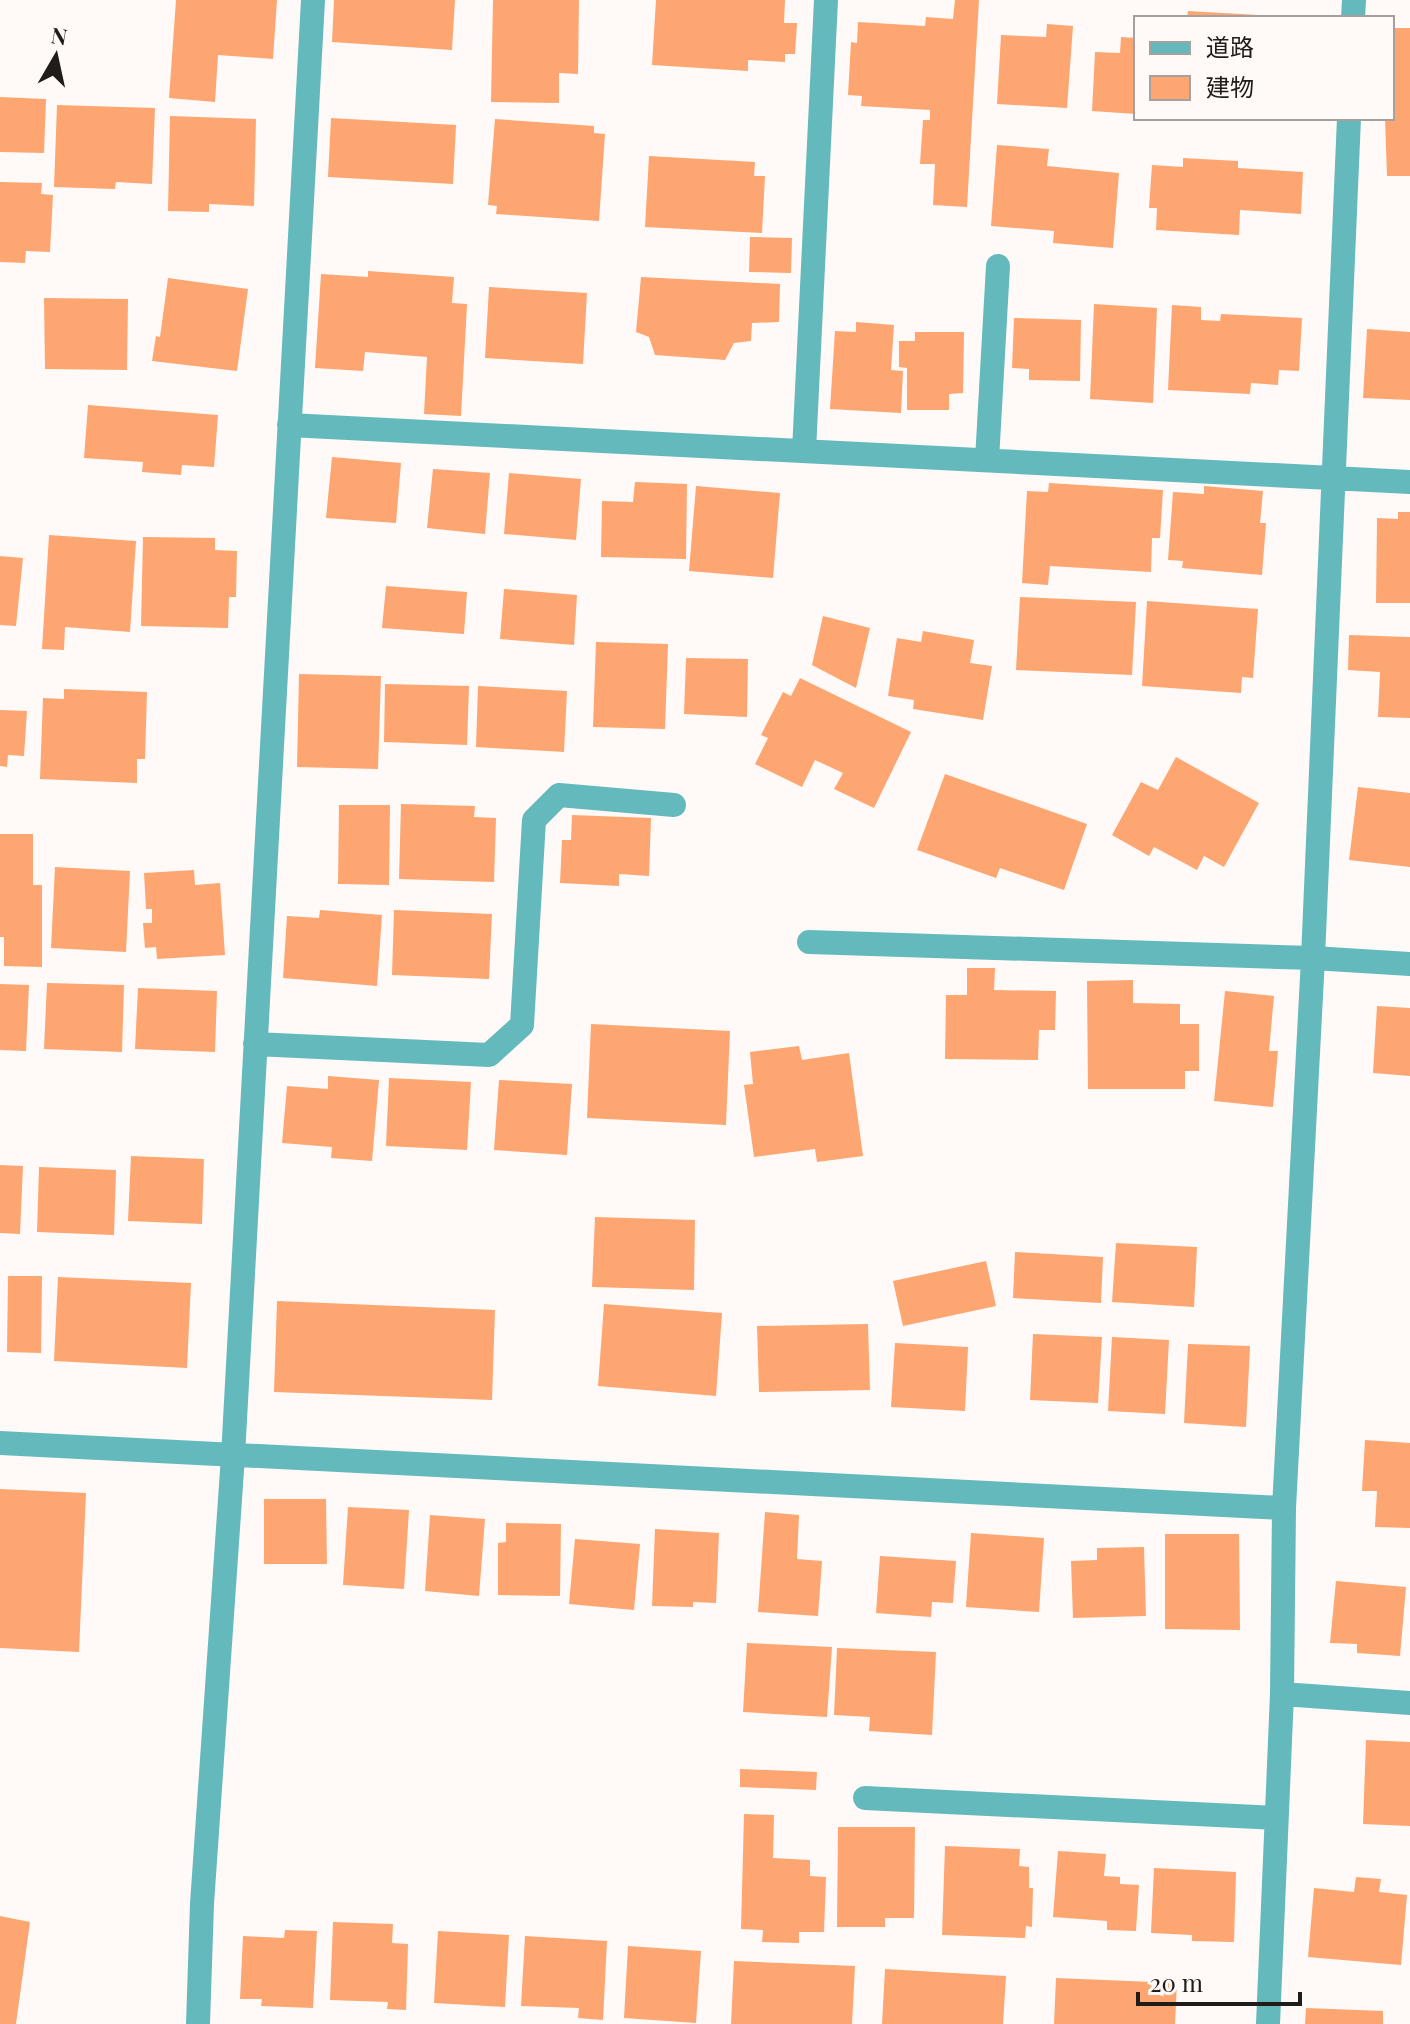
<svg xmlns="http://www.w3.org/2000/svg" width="1410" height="2024" font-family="'Playfair Display','Noto Sans JP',serif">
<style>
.building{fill:#fda671}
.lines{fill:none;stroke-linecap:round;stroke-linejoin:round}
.minor{stroke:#64b9bc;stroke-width:24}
</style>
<rect width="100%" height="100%" fill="#fffaf7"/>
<path class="building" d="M 176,0 L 277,0 L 273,59 L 218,55 L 215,102 L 169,98 Z
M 334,0 L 455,0 L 452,50 L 332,42 Z
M 493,0 L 579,0 L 578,74 L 559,73 L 559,103 L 491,102 Z
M 656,0 L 785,0 L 784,23 L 797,23 L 795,54 L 785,54 L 785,62 L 748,60 L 748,71 L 652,65 Z
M 955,0 L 979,0 L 967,207 L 933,205 L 935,164 L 920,164 L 923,120 L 930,120 L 930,110 L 861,106 L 862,96 L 848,95 L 851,42 L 857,43 L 858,22 L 925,26 L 926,17 L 953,19 Z
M 1188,11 L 1277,16 L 1277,18 L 1187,18 Z
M 1047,24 L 1073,26 L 1067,108 L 997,104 L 1001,35 L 1046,37 Z
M 1392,28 L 1410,28 L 1410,176 L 1387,176 L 1385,118 L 1392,118 Z
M 1121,37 L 1136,38 L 1136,114 L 1092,111 L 1095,52 L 1120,53 Z
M 0,97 L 46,99 L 44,153 L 0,152 Z
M 57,105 L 155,108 L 152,184 L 116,182 L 115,189 L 54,187 Z
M 170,116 L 256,119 L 254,206 L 209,204 L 209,212 L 168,211 Z
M 331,118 L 456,125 L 453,184 L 328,177 Z
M 495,119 L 594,126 L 594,133 L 605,134 L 599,221 L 496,214 L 497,206 L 488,205 Z
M 997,145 L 1049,149 L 1047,166 L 1119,173 L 1113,248 L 1053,243 L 1054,231 L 991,226 Z
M 649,156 L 755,162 L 754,176 L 765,176 L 762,233 L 645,227 Z
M 1183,158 L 1238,161 L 1238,168 L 1303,172 L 1301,214 L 1240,210 L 1239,235 L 1156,230 L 1157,208 L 1149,208 L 1152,165 L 1183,167 Z
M 0,182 L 42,183 L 41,194 L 53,195 L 50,252 L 26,251 L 25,263 L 0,262 Z
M 750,237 L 792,238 L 791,273 L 749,272 Z
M 368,271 L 454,277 L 452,303 L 467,304 L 461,416 L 424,414 L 427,357 L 365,352 L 363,371 L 315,368 L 321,274 L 368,277 Z
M 641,277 L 780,284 L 779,322 L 752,323 L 751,341 L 734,343 L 725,360 L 655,355 L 649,337 L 636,332 Z
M 168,278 L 248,289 L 237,371 L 152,361 L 156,336 L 160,337 Z
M 489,287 L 587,293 L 583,364 L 485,358 Z
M 44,298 L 128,299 L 127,370 L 45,369 Z
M 1094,304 L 1157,308 L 1153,403 L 1090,399 Z
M 1172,305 L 1201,307 L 1201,320 L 1220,321 L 1221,314 L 1302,318 L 1299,371 L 1279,370 L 1278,385 L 1251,383 L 1250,394 L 1168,390 Z
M 1014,318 L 1081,320 L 1080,381 L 1029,380 L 1029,369 L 1012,368 Z
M 856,322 L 894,325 L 891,370 L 903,371 L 901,413 L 830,409 L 835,331 L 856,332 Z
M 1367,329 L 1410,332 L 1410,400 L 1363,398 Z
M 915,332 L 964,332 L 963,393 L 949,394 L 949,410 L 907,410 L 907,368 L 899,367 L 899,341 L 915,341 Z
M 88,405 L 218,415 L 214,467 L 182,465 L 181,475 L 142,472 L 143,462 L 84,458 Z
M 332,457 L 401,463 L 396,523 L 326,518 Z
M 433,469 L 490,473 L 485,534 L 427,528 Z
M 509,473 L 581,479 L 576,540 L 504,534 Z
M 635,482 L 687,484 L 686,559 L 601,557 L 602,501 L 633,502 Z
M 1049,483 L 1163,490 L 1160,538 L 1152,538 L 1151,572 L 1050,566 L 1048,585 L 1022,583 L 1027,491 L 1048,492 Z
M 696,486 L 780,493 L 773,578 L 689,571 Z
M 1204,486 L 1263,491 L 1260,523 L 1266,523 L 1262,575 L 1182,568 L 1183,561 L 1168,560 L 1173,492 L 1204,494 Z
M 1398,512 L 1410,512 L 1410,603 L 1376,603 L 1377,518 L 1398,519 Z
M 49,535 L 136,541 L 130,632 L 65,627 L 64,650 L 42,649 Z
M 143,537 L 215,538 L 215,550 L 237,551 L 236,597 L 229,597 L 228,628 L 141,626 Z
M 0,556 L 23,558 L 16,626 L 0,625 Z
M 386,586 L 467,592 L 464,634 L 382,628 Z
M 504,589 L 577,595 L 574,645 L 500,639 Z
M 1020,597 L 1136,602 L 1132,675 L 1016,670 Z
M 1147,601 L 1258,609 L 1253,678 L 1242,677 L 1241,693 L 1142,686 Z
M 823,616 L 870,628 L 856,688 L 812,665 Z
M 923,631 L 974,640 L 970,663 L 992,666 L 983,720 L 913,709 L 914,700 L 888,696 L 897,638 L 921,642 Z
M 1349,635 L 1410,637 L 1410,718 L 1378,717 L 1380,672 L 1348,670 Z
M 596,642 L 668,644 L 665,729 L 593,727 Z
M 686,658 L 748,659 L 747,717 L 684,714 Z
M 299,674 L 381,676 L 378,769 L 297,767 Z
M 800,678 L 911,732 L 874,808 L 834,789 L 843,773 L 815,760 L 802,787 L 755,764 L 768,738 L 761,735 L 783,692 L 791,696 Z
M 385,684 L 469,686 L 467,745 L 384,742 Z
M 478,686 L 567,691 L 564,752 L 476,747 Z
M 64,689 L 147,692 L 145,759 L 137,759 L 137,783 L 40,779 L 43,698 L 64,699 Z
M 0,710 L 27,711 L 24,756 L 8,755 L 7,767 L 0,766 Z
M 1176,757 L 1259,803 L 1224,867 L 1204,856 L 1197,870 L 1154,847 L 1149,856 L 1112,835 L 1141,782 L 1158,790 Z
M 945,774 L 1087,824 L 1064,890 L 1000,868 L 996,878 L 917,850 Z
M 1358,787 L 1410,793 L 1410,867 L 1349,860 Z
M 401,804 L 475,806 L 474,817 L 496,818 L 494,882 L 399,879 Z
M 339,805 L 390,805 L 389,885 L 338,884 Z
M 572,815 L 651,818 L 649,876 L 619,874 L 619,886 L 560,883 L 562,840 L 571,840 Z
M 0,834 L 33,834 L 33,885 L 42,885 L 42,967 L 4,966 L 4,937 L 0,937 Z
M 55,867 L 130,871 L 126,952 L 51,948 Z
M 194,870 L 195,885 L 220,883 L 225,955 L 157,959 L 156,947 L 145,948 L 143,923 L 152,923 L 152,909 L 146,909 L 144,873 Z
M 320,910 L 382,915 L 377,986 L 283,978 L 287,916 L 319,918 Z
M 394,910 L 492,914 L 489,979 L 392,975 Z
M 967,968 L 995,968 L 994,990 L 1056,991 L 1055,1030 L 1039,1030 L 1038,1060 L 945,1059 L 946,995 L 967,995 Z
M 1133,980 L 1133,1003 L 1180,1004 L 1180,1024 L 1199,1024 L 1199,1071 L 1185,1071 L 1185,1089 L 1088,1089 L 1087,981 Z
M 47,983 L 124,985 L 122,1052 L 44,1049 Z
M 0,984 L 29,985 L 26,1051 L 0,1050 Z
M 138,988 L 217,991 L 215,1052 L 135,1049 Z
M 1225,991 L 1274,996 L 1269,1051 L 1278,1051 L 1273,1107 L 1214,1101 Z
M 1377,1006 L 1410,1008 L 1410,1076 L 1373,1073 Z
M 591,1024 L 730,1031 L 726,1125 L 587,1118 Z
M 799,1046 L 802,1060 L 849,1053 L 863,1156 L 817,1162 L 815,1149 L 754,1157 L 744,1085 L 753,1084 L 750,1052 Z
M 328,1076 L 379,1080 L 372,1161 L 331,1158 L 332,1147 L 282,1143 L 287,1086 L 328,1089 Z
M 389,1078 L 471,1082 L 467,1150 L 386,1146 Z
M 499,1080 L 572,1084 L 567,1155 L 494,1150 Z
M 131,1156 L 204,1159 L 202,1224 L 128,1221 Z
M 0,1165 L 23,1166 L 20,1234 L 0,1233 Z
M 39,1167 L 116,1170 L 114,1235 L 37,1232 Z
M 595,1217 L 695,1220 L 694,1290 L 592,1287 Z
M 1116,1243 L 1197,1247 L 1194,1307 L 1112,1302 Z
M 1015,1252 L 1103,1257 L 1101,1303 L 1013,1298 Z
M 986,1261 L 996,1306 L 903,1326 L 893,1281 Z
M 8,1276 L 42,1276 L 41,1353 L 7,1352 Z
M 58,1277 L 191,1283 L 187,1368 L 54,1361 Z
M 277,1301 L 495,1310 L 492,1400 L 274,1392 Z
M 604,1304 L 722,1313 L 716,1396 L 598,1386 Z
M 868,1324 L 870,1390 L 759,1392 L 757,1326 Z
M 1033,1334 L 1102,1337 L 1098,1403 L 1030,1400 Z
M 1112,1337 L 1169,1340 L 1165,1414 L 1108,1411 Z
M 895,1343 L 968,1347 L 965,1411 L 891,1407 Z
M 1188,1344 L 1250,1346 L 1246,1427 L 1184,1423 Z
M 1365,1440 L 1410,1443 L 1410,1528 L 1375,1527 L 1377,1491 L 1362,1491 Z
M 0,1489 L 86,1493 L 79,1652 L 0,1648 Z
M 264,1499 L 326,1499 L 327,1564 L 264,1564 Z
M 348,1507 L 409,1510 L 404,1589 L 343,1585 Z
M 765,1512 L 799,1515 L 797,1559 L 822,1561 L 818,1616 L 758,1612 Z
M 430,1515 L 485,1519 L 479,1596 L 425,1591 Z
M 506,1523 L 561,1524 L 560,1596 L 498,1595 L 498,1543 L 506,1542 Z
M 655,1529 L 719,1533 L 716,1603 L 693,1602 L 693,1607 L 652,1606 Z
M 971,1533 L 1044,1538 L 1039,1612 L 966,1607 Z
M 1165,1534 L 1239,1534 L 1240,1630 L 1165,1629 Z
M 575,1539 L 640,1544 L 634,1610 L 569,1604 Z
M 1144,1547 L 1146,1616 L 1073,1618 L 1071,1561 L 1097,1560 L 1097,1548 Z
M 880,1556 L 956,1561 L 953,1603 L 932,1602 L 931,1617 L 876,1613 Z
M 1336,1581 L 1406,1587 L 1400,1656 L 1357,1653 L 1357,1644 L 1330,1643 Z
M 747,1643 L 832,1647 L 827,1717 L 743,1712 Z
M 837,1648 L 936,1652 L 932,1735 L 869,1731 L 870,1717 L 834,1715 Z
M 1366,1740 L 1410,1742 L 1410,1826 L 1363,1824 Z
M 740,1769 L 817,1772 L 816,1790 L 740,1787 Z
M 744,1814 L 774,1815 L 773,1858 L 810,1860 L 810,1876 L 826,1877 L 824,1932 L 799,1932 L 799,1943 L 762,1942 L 763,1930 L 741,1929 Z
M 838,1827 L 915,1827 L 914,1918 L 885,1918 L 885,1927 L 837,1927 Z
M 945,1846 L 1020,1849 L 1019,1866 L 1029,1867 L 1029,1888 L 1033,1888 L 1032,1927 L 1026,1926 L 1025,1938 L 942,1935 Z
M 1058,1851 L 1106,1854 L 1104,1876 L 1120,1877 L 1120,1884 L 1139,1885 L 1136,1931 L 1107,1930 L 1107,1921 L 1053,1917 Z
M 1154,1868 L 1236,1872 L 1234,1942 L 1192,1941 L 1192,1935 L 1151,1933 Z
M 1356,1877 L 1381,1879 L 1379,1892 L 1407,1895 L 1401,1965 L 1308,1957 L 1314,1888 L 1354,1892 Z
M 0,1916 L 30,1922 L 16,2024 L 0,2024 Z
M 333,1922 L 393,1924 L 392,1943 L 408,1944 L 406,2010 L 387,2009 L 388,2002 L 330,2000 Z
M 285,1930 L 317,1931 L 313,2008 L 261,2006 L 262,1999 L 240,1999 L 243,1936 L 284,1938 Z
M 438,1931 L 509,1935 L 505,2007 L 434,2003 Z
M 525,1936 L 607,1941 L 603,2020 L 578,2018 L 579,2008 L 521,2006 Z
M 628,1946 L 701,1951 L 696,2023 L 624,2018 Z
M 734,1961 L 855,1966 L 852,2024 L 731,2024 Z
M 885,1969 L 1006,1976 L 1003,2024 L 882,2024 Z
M 1056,1978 L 1177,1983 L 1175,2024 L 1054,2024 Z
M 1306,2008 L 1383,2011 L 1383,2024 L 1305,2024 Z"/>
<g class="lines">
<path class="minor" d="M 1353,18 L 1354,0
M 289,425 L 1410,482
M 804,451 L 826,0
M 987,460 L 998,266
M 809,942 L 1313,958 L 1410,964
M 255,1044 L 489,1055 L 522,1025 L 534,820 L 559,795 L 674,805
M 0,1443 L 1284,1508
M 1282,1694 L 1410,1703
M 865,1798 L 1276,1818
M 198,2024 L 202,1904 L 233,1456 L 313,0
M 1268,2024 L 1282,1694 L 1284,1508 L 1313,958 L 1349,118"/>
</g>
<rect x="1134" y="16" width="260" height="104" fill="#fffaf7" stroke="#a6a19e" stroke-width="2"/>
<rect x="1150" y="42" width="40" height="12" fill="#64b9bc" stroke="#a6a19e" stroke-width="2"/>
<text x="1206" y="56" font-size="24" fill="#201c19">道路</text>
<rect x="1150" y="76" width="40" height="24" fill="#fda671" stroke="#a6a19e" stroke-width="2"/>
<text x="1206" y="96" font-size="24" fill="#201c19">建物</text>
<g transform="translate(56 56) rotate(9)" stroke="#fffaf7" stroke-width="6" paint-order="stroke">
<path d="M0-6L14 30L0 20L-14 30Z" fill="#201c19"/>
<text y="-12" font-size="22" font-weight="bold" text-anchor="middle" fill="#201c19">N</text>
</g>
<path d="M1138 1992v12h162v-12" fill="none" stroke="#201c19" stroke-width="4"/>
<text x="1150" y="1992" font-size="24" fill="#201c19" stroke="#fffaf7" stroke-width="6" paint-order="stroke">20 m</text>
</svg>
